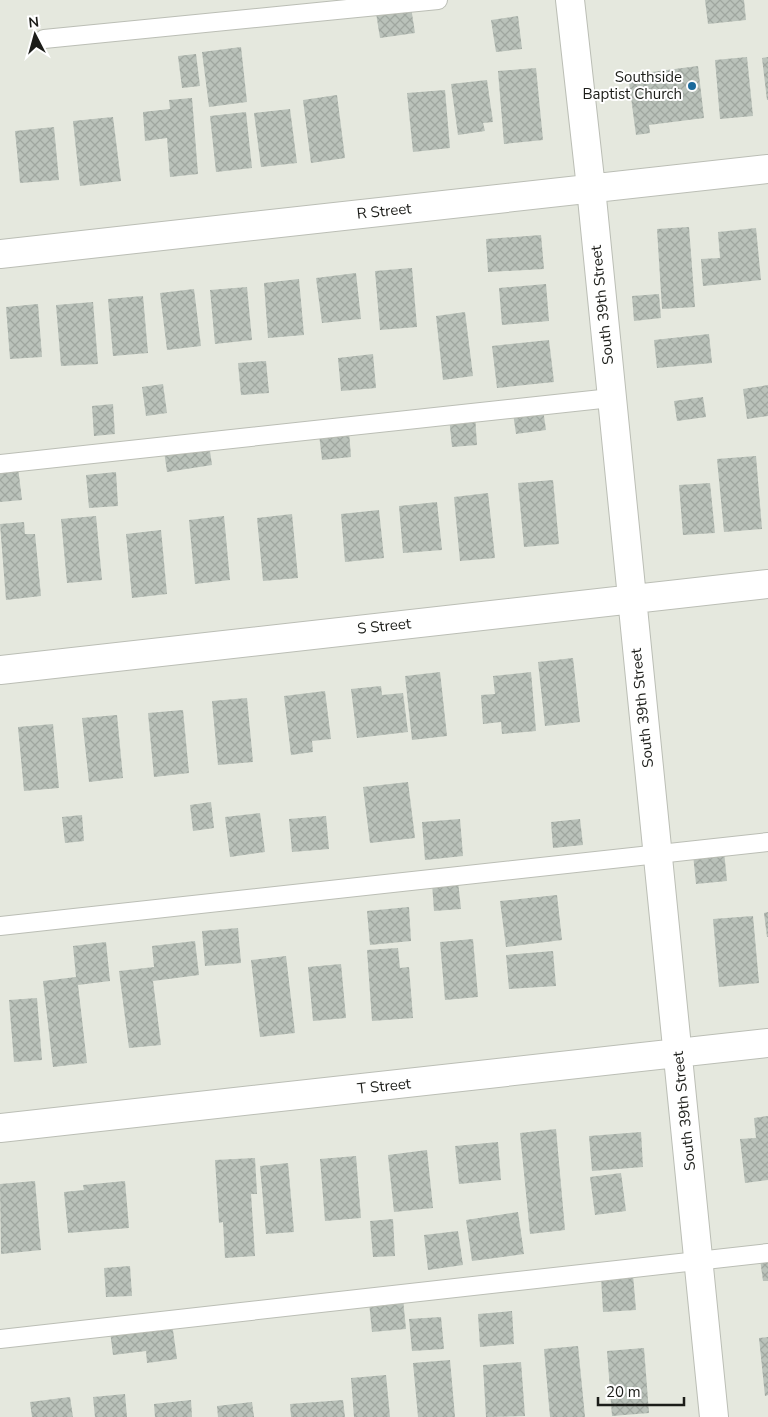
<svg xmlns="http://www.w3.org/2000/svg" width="768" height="1417" font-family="'Nunito Sans',sans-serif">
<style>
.building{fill:url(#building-cross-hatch)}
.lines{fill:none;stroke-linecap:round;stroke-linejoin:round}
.service-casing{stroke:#bbbeb5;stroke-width:20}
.minor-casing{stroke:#bbbeb5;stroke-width:30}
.service{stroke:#fff;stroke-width:18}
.minor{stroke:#fff;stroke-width:28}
.poi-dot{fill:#1b6a9c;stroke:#fff;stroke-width:2}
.labels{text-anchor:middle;stroke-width:4;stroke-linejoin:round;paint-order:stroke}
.poi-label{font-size:15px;fill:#1c1d19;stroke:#fff;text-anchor:end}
.street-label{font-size:15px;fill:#1c1d19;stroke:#fff}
</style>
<defs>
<pattern id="building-cross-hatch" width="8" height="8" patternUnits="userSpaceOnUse" patternTransform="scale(1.25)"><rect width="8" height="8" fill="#bac2ba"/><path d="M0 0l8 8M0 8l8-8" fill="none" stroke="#9fa69f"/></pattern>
</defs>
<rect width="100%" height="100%" fill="#e5e8de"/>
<path class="building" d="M 705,0 L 744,0 L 746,20 L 708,24 Z
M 411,7 L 415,33 L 380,38 L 376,13 Z
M 518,16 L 522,49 L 496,52 L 491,20 Z
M 241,47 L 247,102 L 209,107 L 202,52 Z
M 196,54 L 200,86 L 182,88 L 178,56 Z
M 747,57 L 753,116 L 720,119 L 715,60 Z
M 768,57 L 768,100 L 767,100 L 762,58 Z
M 698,66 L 704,118 L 649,125 L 650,133 L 636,135 L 628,75 Z
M 536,68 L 543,140 L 504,144 L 498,71 Z
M 487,80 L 493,122 L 483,123 L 485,131 L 458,135 L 451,84 Z
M 445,90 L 450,148 L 413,152 L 407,93 Z
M 337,95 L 345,158 L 311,163 L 303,100 Z
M 192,98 L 198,174 L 170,177 L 167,138 L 145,141 L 143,112 L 170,109 L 169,100 Z
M 290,109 L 297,163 L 261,167 L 254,113 Z
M 246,112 L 252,168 L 216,172 L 210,116 Z
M 113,117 L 121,181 L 80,186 L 73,121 Z
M 54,127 L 59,180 L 20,183 L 15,131 Z
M 689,227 L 695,307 L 662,309 L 657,229 Z
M 756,228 L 761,280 L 703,286 L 701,259 L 720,258 L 718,232 Z
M 541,235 L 544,269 L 488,272 L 486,239 Z
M 412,268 L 417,327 L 380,330 L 375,271 Z
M 356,273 L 361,319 L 322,323 L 316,278 Z
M 299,279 L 304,335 L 268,338 L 264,283 Z
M 546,284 L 549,321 L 502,325 L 499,288 Z
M 247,287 L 252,340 L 215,344 L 210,290 Z
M 194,289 L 201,346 L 167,350 L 160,293 Z
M 659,294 L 661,318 L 634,321 L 632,296 Z
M 143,296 L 148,353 L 113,356 L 108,299 Z
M 93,302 L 98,364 L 61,366 L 56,305 Z
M 38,304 L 42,357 L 10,359 L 6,307 Z
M 465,312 L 473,376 L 443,380 L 436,316 Z
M 709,334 L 712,363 L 657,368 L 654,340 Z
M 549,340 L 554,382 L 497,388 L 492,346 Z
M 373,354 L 376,388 L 341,391 L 338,358 Z
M 266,361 L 269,393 L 241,395 L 238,363 Z
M 163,384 L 167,413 L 146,416 L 142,387 Z
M 768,385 L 768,416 L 747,419 L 743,389 Z
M 703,397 L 706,417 L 677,421 L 674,401 Z
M 113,404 L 115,434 L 94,436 L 92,406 Z
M 543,409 L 546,430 L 516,434 L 513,413 Z
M 475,415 L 477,445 L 452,447 L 449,417 Z
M 349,431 L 351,457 L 322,460 L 319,434 Z
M 209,444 L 212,465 L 167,472 L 164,451 Z
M 756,456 L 762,529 L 724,532 L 717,459 Z
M 18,467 L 22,500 L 0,502 L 0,468 Z
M 116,472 L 118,506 L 89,508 L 86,475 Z
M 553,480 L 559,544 L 524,547 L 518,483 Z
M 710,483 L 715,533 L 683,535 L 679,485 Z
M 488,493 L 495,558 L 460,561 L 454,497 Z
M 437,502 L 442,550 L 403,553 L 399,506 Z
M 379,510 L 384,558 L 345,562 L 341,514 Z
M 292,514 L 298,578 L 263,581 L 257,518 Z
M 96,516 L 102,580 L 67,583 L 61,519 Z
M 224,516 L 230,580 L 195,584 L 189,520 Z
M 24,522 L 25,534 L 35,534 L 41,596 L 6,600 L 0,524 Z
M 161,530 L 167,594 L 132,598 L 126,534 Z
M 573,658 L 580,722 L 545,726 L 538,662 Z
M 440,672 L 447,736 L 412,740 L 405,676 Z
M 531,672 L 536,731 L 502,734 L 501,722 L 483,724 L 481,695 L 495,694 L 493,676 Z
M 381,686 L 382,695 L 403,693 L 408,732 L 357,738 L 351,689 Z
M 325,691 L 331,739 L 312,741 L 313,752 L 291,755 L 284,696 Z
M 247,698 L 253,762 L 218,765 L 212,701 Z
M 183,710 L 189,773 L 154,777 L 148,713 Z
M 117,715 L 123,778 L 89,782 L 82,718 Z
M 53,724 L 59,788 L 24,791 L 18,727 Z
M 408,782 L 415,838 L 370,843 L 363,787 Z
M 211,802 L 214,828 L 193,831 L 190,805 Z
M 260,813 L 265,852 L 230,857 L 225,817 Z
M 82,815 L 84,841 L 65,843 L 62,817 Z
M 326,816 L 329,849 L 292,852 L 289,819 Z
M 460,819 L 463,856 L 425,860 L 422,822 Z
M 580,819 L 583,845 L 553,848 L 551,822 Z
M 724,851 L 727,881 L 696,884 L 693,854 Z
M 458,881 L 461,909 L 434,911 L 432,883 Z
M 557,895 L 562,940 L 506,947 L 500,901 Z
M 409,907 L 411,941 L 370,945 L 367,911 Z
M 768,912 L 768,937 L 767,937 L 764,913 Z
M 753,916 L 759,983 L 719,987 L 713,919 Z
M 238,928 L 241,963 L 205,966 L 202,931 Z
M 473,939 L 478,997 L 445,1000 L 440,942 Z
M 195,941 L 199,975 L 153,981 L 161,1045 L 129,1048 L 119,971 L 154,967 L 152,946 Z
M 106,942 L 110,981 L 78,985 L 87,1063 L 53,1067 L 43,981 L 76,977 L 73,946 Z
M 398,948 L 400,968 L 409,967 L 413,1018 L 372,1021 L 367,950 Z
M 553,951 L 556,986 L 509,989 L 506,955 Z
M 286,956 L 295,1033 L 260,1037 L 251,960 Z
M 341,964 L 346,1018 L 313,1021 L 308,967 Z
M 37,998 L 42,1060 L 14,1062 L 9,1000 Z
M 768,1116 L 768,1180 L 745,1183 L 740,1139 L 756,1138 L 754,1118 Z
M 556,1129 L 565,1230 L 530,1234 L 520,1133 Z
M 641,1132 L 643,1167 L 592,1171 L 589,1136 Z
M 498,1142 L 501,1180 L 459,1184 L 455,1146 Z
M 427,1150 L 433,1208 L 394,1212 L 388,1155 Z
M 356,1156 L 361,1218 L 325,1221 L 320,1159 Z
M 255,1158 L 257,1194 L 251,1194 L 255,1256 L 225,1258 L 223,1222 L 219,1223 L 215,1160 Z
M 288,1163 L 294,1232 L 266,1234 L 260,1166 Z
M 621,1173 L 626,1211 L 595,1215 L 590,1177 Z
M 35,1181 L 41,1250 L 1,1254 L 0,1184 Z
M 125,1181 L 129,1228 L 68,1233 L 64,1192 L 84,1190 L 83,1185 Z
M 518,1212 L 524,1254 L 472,1261 L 466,1220 Z
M 393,1219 L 395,1256 L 373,1257 L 370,1221 Z
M 458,1231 L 463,1265 L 428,1270 L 424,1235 Z
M 768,1258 L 768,1281 L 763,1281 L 760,1259 Z
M 130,1266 L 132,1296 L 106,1297 L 104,1268 Z
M 633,1275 L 636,1310 L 603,1312 L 601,1277 Z
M 403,1299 L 406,1329 L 372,1332 L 369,1302 Z
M 512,1311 L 514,1344 L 480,1347 L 478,1314 Z
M 441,1317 L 444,1349 L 412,1351 L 409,1319 Z
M 172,1323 L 177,1359 L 147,1363 L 146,1351 L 113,1355 L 110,1331 Z
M 768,1337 L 768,1395 L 765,1396 L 759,1338 Z
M 578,1346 L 585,1417 L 550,1417 L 544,1349 Z
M 644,1348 L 649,1413 L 612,1416 L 607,1351 Z
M 450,1360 L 455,1417 L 418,1417 L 413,1363 Z
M 521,1362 L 525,1416 L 486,1417 L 483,1365 Z
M 386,1375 L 390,1417 L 354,1417 L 351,1378 Z
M 125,1394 L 127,1417 L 95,1417 L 93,1397 Z
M 70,1397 L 73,1417 L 32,1417 L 30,1402 Z
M 191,1400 L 192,1417 L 155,1417 L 154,1404 Z
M 343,1400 L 345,1417 L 291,1417 L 290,1404 Z
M 252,1402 L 254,1417 L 218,1417 L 217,1406 Z"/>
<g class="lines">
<defs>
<path id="service" d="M 44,39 L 438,0
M 0,464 L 611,398
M 0,926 L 768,842
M 0,1339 L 768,1253"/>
<path id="minor" d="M 570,0 L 591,188 L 714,1417
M 0,254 L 768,169
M 0,670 L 768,584
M 0,1128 L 768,1043"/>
</defs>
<use href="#service" class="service-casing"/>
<use href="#minor" class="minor-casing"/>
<use href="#service" class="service"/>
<use href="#minor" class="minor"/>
</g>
<circle class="poi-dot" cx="692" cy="86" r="5"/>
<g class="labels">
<g class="poi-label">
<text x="682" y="82">Southside<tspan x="682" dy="17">Baptist Church</tspan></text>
</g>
<g class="street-label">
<text transform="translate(384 211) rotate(-6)" y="5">R Street</text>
<text transform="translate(602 305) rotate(-96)" y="5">South 39th Street</text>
<text transform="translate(384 626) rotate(-6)" y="5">S Street</text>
<text transform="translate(642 708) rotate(-96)" y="5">South 39th Street</text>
<text transform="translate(384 1086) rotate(-6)" y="5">T Street</text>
<text transform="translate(684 1111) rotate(-96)" y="5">South 39th Street</text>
</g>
</g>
<g transform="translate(35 35) rotate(354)" stroke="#ffffff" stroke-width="4" paint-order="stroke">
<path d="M0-4L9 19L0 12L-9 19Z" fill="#1c1d19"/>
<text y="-8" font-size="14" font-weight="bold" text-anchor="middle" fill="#1c1d19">N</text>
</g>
<path d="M598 1397v8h86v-8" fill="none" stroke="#1c1d19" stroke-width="2.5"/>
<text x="606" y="1397" font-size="15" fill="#1c1d19" stroke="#ffffff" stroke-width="4" paint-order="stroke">20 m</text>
</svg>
